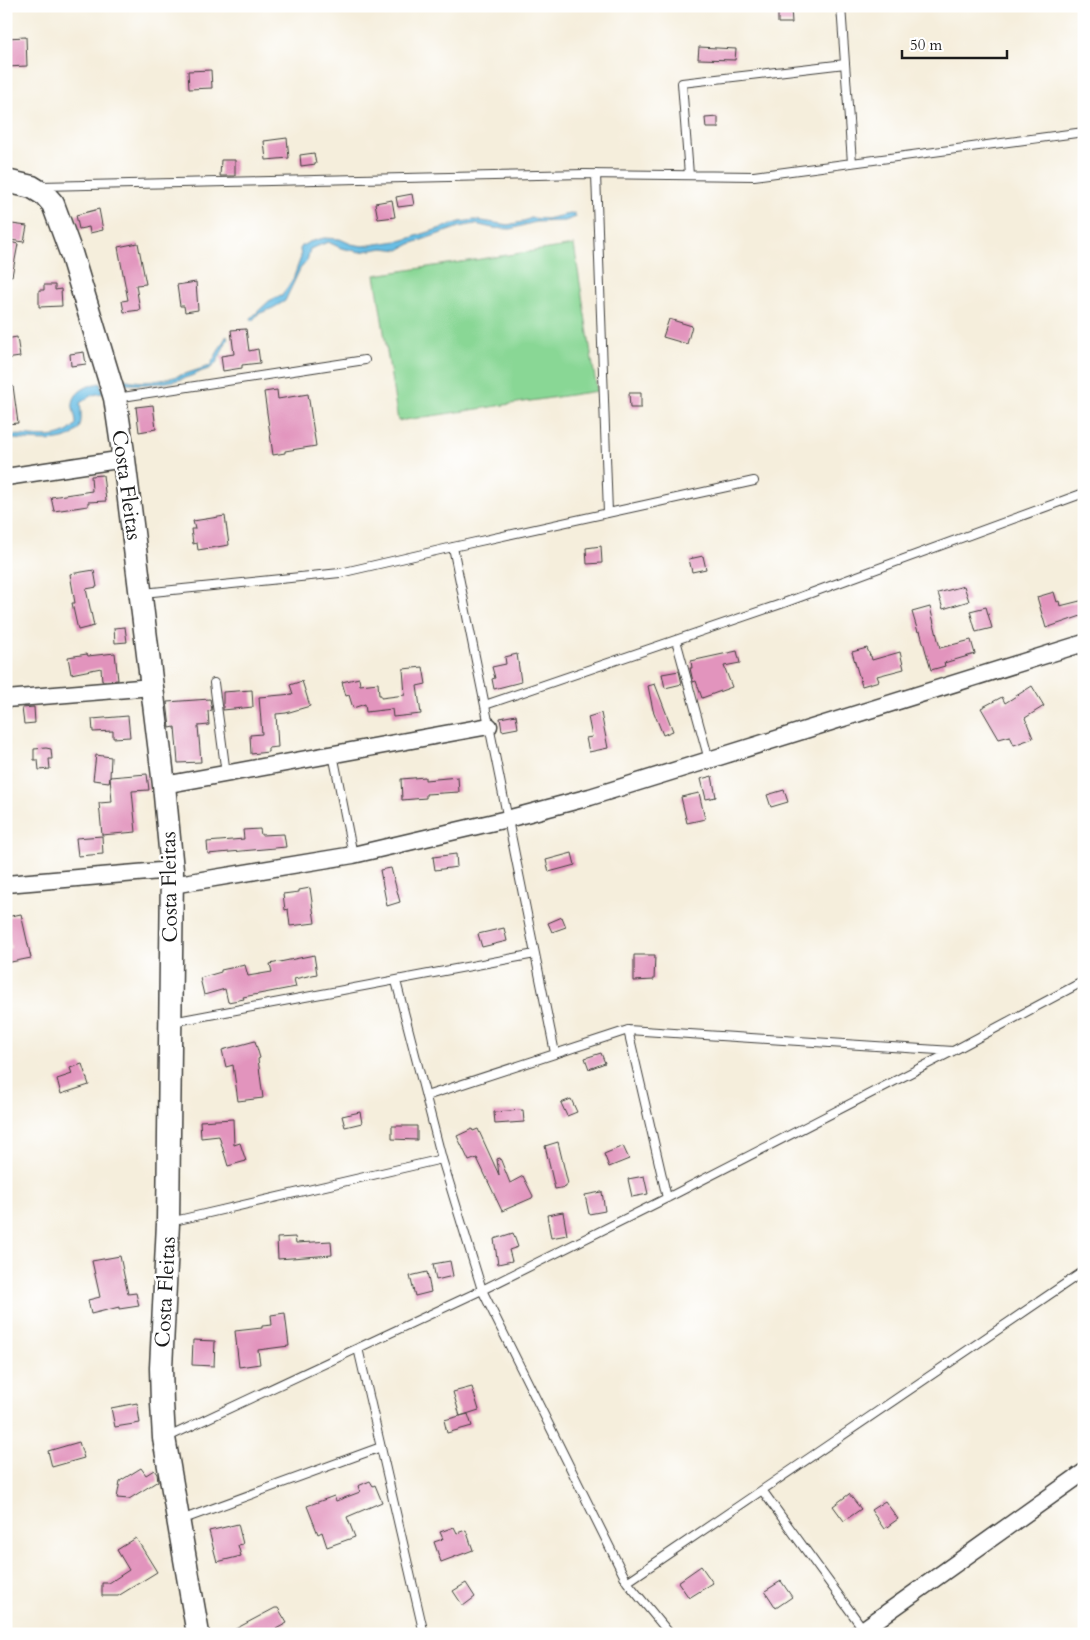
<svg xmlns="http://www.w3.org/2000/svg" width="1090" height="1640" font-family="Cardo,serif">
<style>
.green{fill:#89d795;stroke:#527a58}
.water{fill:#67bde4;stroke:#426c80}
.building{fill:#e294bd}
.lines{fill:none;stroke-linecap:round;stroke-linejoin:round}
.lane-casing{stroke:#3d3c39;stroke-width:10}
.street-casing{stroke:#3d3c39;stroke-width:19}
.secondary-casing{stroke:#3d3c39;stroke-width:25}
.lane{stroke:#fff;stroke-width:8}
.street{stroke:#fff;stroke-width:16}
.secondary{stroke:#fff;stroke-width:22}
.labels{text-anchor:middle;stroke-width:5;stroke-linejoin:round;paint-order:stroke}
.street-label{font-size:21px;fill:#1c1c1c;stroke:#fff}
</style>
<rect width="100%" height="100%" fill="#fff"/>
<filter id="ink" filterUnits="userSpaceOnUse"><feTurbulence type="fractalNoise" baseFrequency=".02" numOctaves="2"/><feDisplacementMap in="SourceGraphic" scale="10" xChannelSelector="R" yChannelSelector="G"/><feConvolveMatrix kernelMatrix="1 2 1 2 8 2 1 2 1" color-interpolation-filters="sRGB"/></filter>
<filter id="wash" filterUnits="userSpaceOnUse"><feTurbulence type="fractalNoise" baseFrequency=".0096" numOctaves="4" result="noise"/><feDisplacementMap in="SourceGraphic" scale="20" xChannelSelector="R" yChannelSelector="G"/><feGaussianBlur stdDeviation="1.12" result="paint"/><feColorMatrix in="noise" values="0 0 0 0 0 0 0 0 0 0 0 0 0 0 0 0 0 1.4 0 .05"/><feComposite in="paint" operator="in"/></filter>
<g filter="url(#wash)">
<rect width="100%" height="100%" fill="#f5eedc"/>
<path class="green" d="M 574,245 L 597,391 L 398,421 L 375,275 Z"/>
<path class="water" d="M 574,213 L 576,217 L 565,221 L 535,222 L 511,229 L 493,228 L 475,224 L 459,227 L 410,244 L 399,250 L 383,248 L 360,252 L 341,248 L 328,242 L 310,249 L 307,261 L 300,269 L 285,301 L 273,308 L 258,314 L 252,321 L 251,318 L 269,301 L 283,294 L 293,279 L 301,257 L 300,249 L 302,246 L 309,242 L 324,238 L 340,239 L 351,244 L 363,246 L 404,240 L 460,222 L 475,220 L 508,225 L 522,222 L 531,218 L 546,219 Z
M 227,335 L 228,339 C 222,348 220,360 213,366 C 210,369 206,370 202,371 C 177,384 149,385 122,384 L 120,378 C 151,388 180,375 210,366 Z
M 100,383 L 103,393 L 92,395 L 80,403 C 81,410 82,419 80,426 C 70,449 26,438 6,439 L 6,436 C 30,432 58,446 76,424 C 76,417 74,414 73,408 C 71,392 88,385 100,383 Z"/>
<g id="blocks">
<path class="building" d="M 778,6 L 791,6 L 792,23 L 778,23 Z
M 26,37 L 27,66 L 6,67 L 6,38 Z
M 699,47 L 736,49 L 735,60 L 698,59 Z
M 211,70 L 212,88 L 189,89 L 188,71 Z
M 718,117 L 718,128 L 706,128 L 705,118 Z
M 287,138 L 289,158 L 266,160 L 264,141 Z
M 314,153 L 316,164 L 301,166 L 300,155 Z
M 221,160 L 235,160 L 235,176 L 220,176 Z
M 412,194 L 414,205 L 398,207 L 396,197 Z
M 392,200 L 395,217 L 378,219 L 375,203 Z
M 99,209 L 103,230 L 90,233 L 89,227 L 79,229 L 76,215 Z
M 12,224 L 27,226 L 24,242 L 10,240 Z
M 6,241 L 18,244 L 12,276 L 6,275 Z
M 138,243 L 146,284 L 136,285 L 140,310 L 124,312 L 122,301 L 128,300 L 118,247 Z
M 196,282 L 198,310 L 185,312 L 184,306 L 180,306 L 177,285 Z
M 44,285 L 55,285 L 55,290 L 61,289 L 62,306 L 39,307 L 39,290 L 44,290 Z
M 669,319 L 692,326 L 687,344 L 663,337 Z
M 246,329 L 249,351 L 258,349 L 260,363 L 242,365 L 242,368 L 223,371 L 221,356 L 234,354 L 231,330 Z
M 17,337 L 20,357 L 6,359 L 6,339 Z
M 84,352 L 86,364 L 71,366 L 70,354 Z
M 13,386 L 18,423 L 6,424 L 6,387 Z
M 277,390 L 278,399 L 308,394 L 316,446 L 285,451 L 285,453 L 273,455 L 264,392 Z
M 629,393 L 641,393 L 641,408 L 630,408 Z
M 153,405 L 156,429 L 139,432 L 136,407 Z
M 103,475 L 106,501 L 88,502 L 88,506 L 54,511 L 51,497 L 92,491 L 91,476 Z
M 225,516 L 229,545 L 198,550 L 197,543 L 193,544 L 191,529 L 195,529 L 193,521 Z
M 601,546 L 602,563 L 587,564 L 586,548 Z
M 703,556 L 706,569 L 692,572 L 689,559 Z
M 94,570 L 97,587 L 86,589 L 94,626 L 78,630 L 72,603 L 75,603 L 70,574 Z
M 964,586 L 969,601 L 943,609 L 938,593 Z
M 1054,592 L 1057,602 L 1059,601 L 1060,606 L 1084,600 L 1084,615 L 1046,628 L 1037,597 Z
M 930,607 L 940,648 L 971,640 L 975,654 L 944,663 L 945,666 L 931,670 L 920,631 L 918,632 L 912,612 Z
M 986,607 L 992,628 L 976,632 L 970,611 Z
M 125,627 L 127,642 L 115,643 L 114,628 Z
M 867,648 L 870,656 L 871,656 L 872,660 L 900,652 L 904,669 L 877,676 L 879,681 L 862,686 L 852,652 Z
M 737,651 L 740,663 L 724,666 L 732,687 L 702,698 L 696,681 L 693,682 L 690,668 L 692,668 L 691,661 Z
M 115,653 L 118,680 L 102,681 L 101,668 L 71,674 L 68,657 L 87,654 L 88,656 Z
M 517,654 L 521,682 L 494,689 L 492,679 L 495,678 L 492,667 L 506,664 L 505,657 Z
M 423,667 L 426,684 L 417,686 L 421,714 L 393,717 L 392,709 L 366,712 L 365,704 L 353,708 L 349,695 L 346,696 L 342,682 L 359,678 L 360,685 L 378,683 L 379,695 L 381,695 L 381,698 L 405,695 L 403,669 Z
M 679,671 L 682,684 L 665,688 L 662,674 Z
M 302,681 L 310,706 L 286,713 L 276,714 L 278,747 L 268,748 L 268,752 L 251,754 L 250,735 L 262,734 L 259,697 L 293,694 L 290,685 Z
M 655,684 L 673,731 L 663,735 L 653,710 L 648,686 Z
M 1032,686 L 1044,706 L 1025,718 L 1033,738 L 1014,745 L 1010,736 L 999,739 L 981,708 L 1002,697 L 1005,703 Z
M 252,690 L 253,707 L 223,710 L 223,692 Z
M 210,699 L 212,710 L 208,711 L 209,725 L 198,726 L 201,762 L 178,763 L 175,727 L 170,728 L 167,702 Z
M 34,707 L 35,723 L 24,724 L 22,708 Z
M 601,713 L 608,748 L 589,752 L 586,738 L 592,737 L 588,717 Z
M 516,715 L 518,728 L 502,731 L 500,718 Z
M 128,716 L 130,737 L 113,738 L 113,731 L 93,732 L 92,719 Z
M 46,748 L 51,749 L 52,759 L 49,759 L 50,769 L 39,770 L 38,760 L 34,760 L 34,749 Z
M 96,755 L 111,757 L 110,777 L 147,774 L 149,790 L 132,791 L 136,832 L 102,835 L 99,803 L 112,802 L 110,777 L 109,782 L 93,780 Z
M 712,776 L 716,797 L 706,799 L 701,779 Z
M 425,777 L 425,780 L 458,777 L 459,792 L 426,794 L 426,798 L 402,800 L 401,779 Z
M 784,790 L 788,802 L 771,807 L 767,795 Z
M 699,793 L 705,819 L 687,823 L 681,797 Z
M 260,829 L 261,835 L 284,834 L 286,847 L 208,854 L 207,842 L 244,839 L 243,830 Z
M 102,836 L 103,854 L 78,856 L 76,838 Z
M 572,853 L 575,865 L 549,872 L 546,860 Z
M 456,854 L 457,867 L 435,870 L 433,857 Z
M 391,868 L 400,902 L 387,906 L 380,870 Z
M 310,888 L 315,923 L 290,926 L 288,909 L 285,910 L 283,894 L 299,892 L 299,890 Z
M 21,914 L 31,958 L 6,963 L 6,949 L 11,948 L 6,917 Z
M 562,917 L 566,927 L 552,932 L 548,923 Z
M 504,928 L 507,941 L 482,947 L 478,934 Z
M 314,955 L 317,974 L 294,979 L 296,987 L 243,997 L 244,999 L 228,1002 L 225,989 L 204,995 L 200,978 L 221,972 L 221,970 L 245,965 L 248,976 L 272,972 L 270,964 Z
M 634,955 L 655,955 L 654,980 L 634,981 Z
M 255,1041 L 260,1058 L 258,1059 L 263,1098 L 238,1101 L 233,1065 L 226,1067 L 222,1050 Z
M 601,1053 L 605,1063 L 589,1069 L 585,1058 Z
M 82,1064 L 89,1085 L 61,1094 L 57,1079 L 72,1074 L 70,1068 Z
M 571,1099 L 577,1112 L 567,1116 L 561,1103 Z
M 523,1110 L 524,1122 L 495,1124 L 494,1112 Z
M 360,1112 L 362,1123 L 345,1127 L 342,1116 Z
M 233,1119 L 234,1145 L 240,1143 L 246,1161 L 228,1166 L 219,1136 L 201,1138 L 200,1121 Z
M 392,1126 L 417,1126 L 417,1140 L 392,1139 Z
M 472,1129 L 473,1131 L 478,1129 L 499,1175 L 497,1159 L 500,1158 L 510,1183 L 523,1176 L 533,1196 L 532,1198 L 502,1211 L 477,1158 L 469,1161 L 457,1136 Z
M 558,1142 L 568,1184 L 566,1185 L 566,1187 L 555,1189 L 545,1146 Z
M 623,1146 L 629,1159 L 609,1167 L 604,1154 Z
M 644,1176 L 648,1194 L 632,1197 L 628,1179 Z
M 601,1192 L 602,1192 L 605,1211 L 589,1214 L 585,1195 Z
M 563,1212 L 567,1235 L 551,1238 L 547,1215 Z
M 513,1233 L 518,1247 L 509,1250 L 512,1261 L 498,1264 L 494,1239 Z
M 295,1237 L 296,1243 L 331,1241 L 332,1255 L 278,1259 L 277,1238 Z
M 120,1256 L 128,1294 L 136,1293 L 139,1306 L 119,1309 L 119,1307 L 91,1314 L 88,1300 L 100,1297 L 92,1261 Z
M 450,1261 L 453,1276 L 436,1280 L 433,1264 Z
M 427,1272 L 431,1292 L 415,1296 L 410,1276 Z
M 285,1313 L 289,1346 L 258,1350 L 260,1364 L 239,1367 L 235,1331 L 262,1328 L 262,1326 L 272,1325 L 271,1315 Z
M 193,1340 L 215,1341 L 214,1366 L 192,1365 Z
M 472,1387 L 479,1410 L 460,1416 L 453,1392 Z
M 137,1403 L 140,1423 L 115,1427 L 111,1408 Z
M 468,1414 L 472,1426 L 447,1433 L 444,1420 Z
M 79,1442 L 84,1458 L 52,1467 L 48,1451 Z
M 141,1468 L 146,1475 L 154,1470 L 157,1474 L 158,1481 L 129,1499 L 117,1498 L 120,1481 Z
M 370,1481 L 373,1486 L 375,1485 L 382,1502 L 347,1517 L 355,1537 L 327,1547 L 322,1532 L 318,1534 L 307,1506 L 334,1496 L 336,1501 L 360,1492 L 358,1486 Z
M 849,1494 L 861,1509 L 844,1521 L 833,1506 Z
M 885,1501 L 898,1519 L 884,1529 L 871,1510 Z
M 238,1524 L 243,1544 L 238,1545 L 241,1556 L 217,1562 L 209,1531 Z
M 454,1527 L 457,1533 L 466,1530 L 473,1550 L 441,1562 L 434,1542 L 443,1539 L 440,1532 Z
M 136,1538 L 157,1572 L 118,1596 L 102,1596 L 102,1583 L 109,1583 L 129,1570 L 117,1550 Z
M 701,1566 L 713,1583 L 689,1598 L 678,1582 Z
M 781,1581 L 792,1597 L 776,1608 L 765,1591 Z
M 466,1583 L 475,1597 L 463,1606 L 453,1591 Z
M 275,1608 L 278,1608 L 287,1623 L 276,1629 L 279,1634 L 226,1634 Z"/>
</g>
</g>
<g filter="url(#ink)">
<use href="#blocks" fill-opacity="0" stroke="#3d3c39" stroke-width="1"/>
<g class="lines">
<defs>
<path id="lane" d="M 841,6 L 852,163
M 596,174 L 608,513
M 689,175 L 682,83 L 845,64
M 41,186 L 585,174 L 754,176 L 1084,132
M 116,398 L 365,360
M 453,547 L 555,1053
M 143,593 L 340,573 L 453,547 L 754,481
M 676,640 L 709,760
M 1081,644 L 1084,657
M 214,683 L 226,774
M 485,705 L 781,604 L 1084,493
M 333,754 L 353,855
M 396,981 L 442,1159 L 482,1290 L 627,1582 L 670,1634
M 172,1022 L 535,954
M 628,1030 L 667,1198
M 426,1096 L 628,1030 L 953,1051
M 170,1222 L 442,1159
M 358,1348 L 424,1634
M 166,1438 L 482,1290 L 667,1198 L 953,1051 L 1084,981
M 762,1490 L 864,1630
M 181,1520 L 381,1447
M 627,1582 L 1084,1271"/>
<path id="street" d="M 6,477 L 124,459
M 6,699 L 152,687
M 164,785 L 489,726
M 6,884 L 172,870
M 172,885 L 353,855 L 507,819 L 590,797 L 709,760 L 1084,643
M 857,1634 L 1084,1472"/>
<path id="secondary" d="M 6,181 L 32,187 L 45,195 L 53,204 L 71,253 L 115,398 L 124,459 L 164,785 L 172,870 L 168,1223 L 161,1368 L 162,1403 L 164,1438 L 198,1634"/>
</defs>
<use href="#lane" class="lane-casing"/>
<use href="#street" class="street-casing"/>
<use href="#secondary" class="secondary-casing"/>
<use href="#lane" class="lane"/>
<use href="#street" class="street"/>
<use href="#secondary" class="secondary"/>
</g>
</g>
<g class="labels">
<g class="street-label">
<text transform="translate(127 485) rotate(82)" y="7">Costa Fleitas</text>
<text transform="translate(169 887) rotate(-91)" y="7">Costa Fleitas</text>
<text transform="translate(165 1292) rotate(-87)" y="7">Costa Fleitas</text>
</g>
</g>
<rect width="1090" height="1640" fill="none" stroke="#fff" stroke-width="25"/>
<path d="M902 50v8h105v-8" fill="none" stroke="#1c1c1c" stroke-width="2.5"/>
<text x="910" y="50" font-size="15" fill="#1c1c1c" stroke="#ffffff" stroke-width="4" paint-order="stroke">50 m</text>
</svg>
